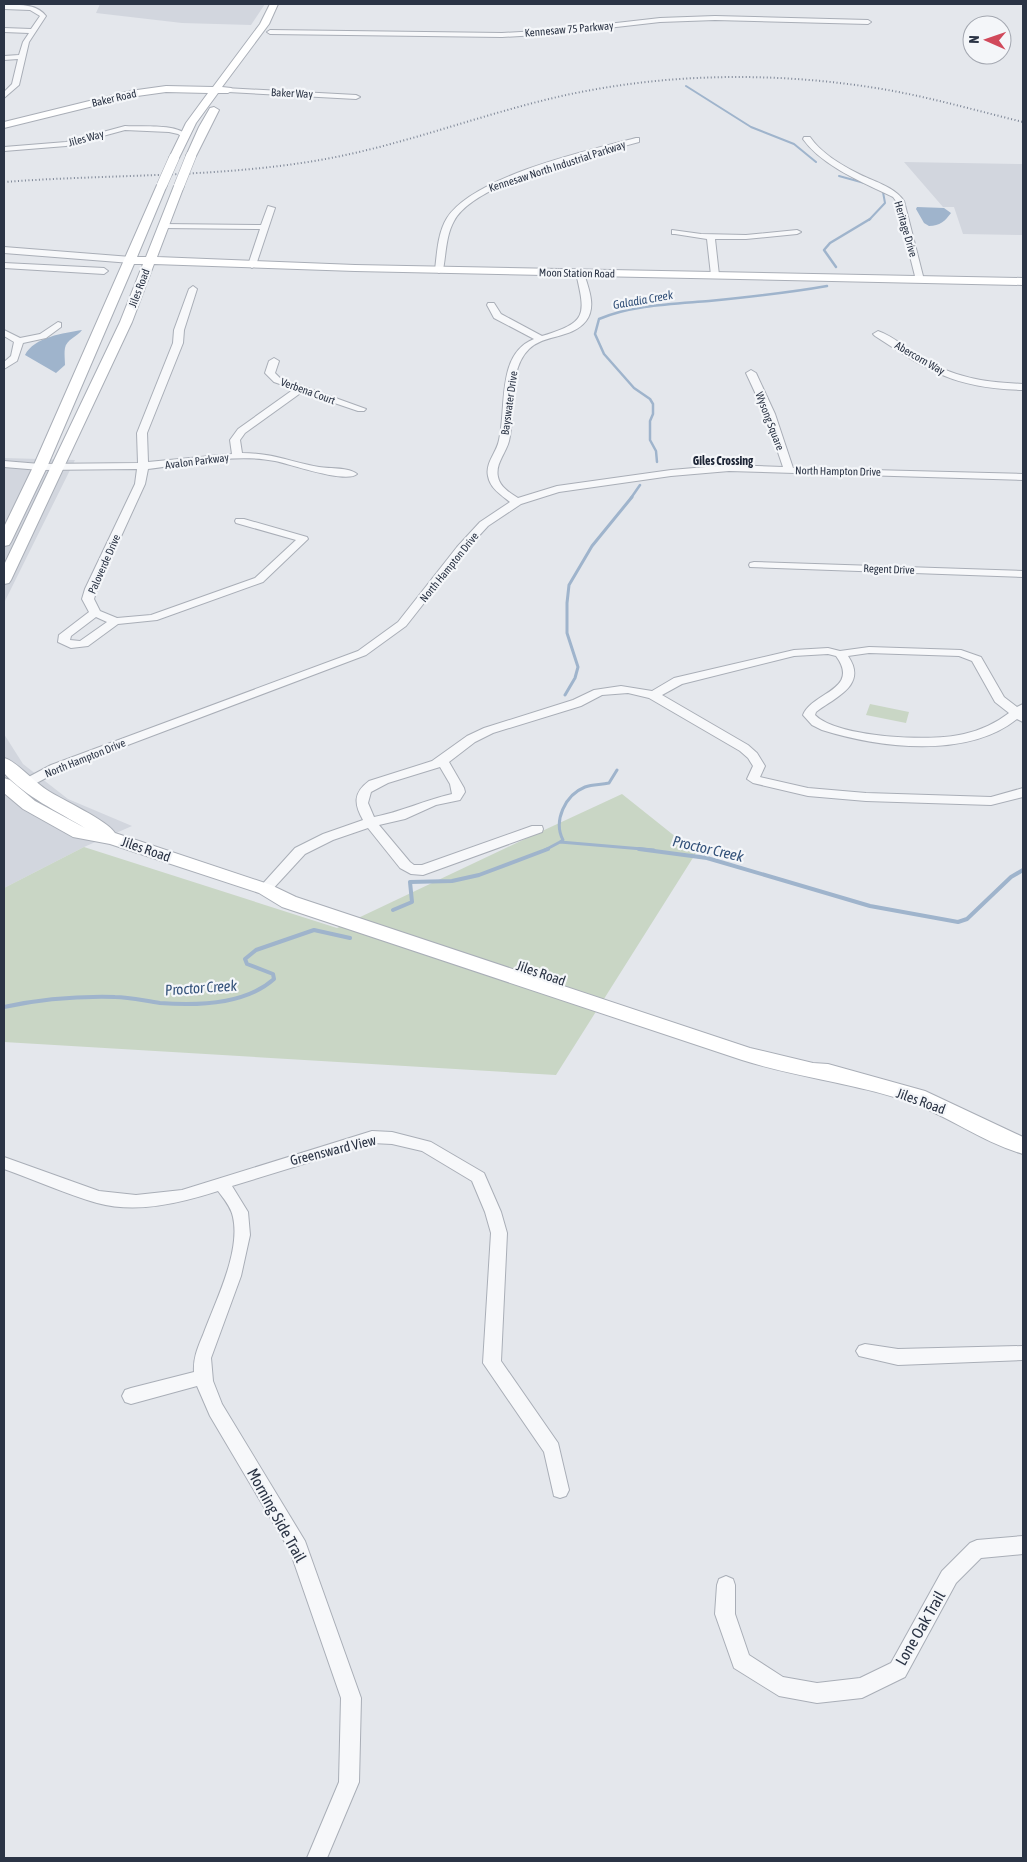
<svg xmlns="http://www.w3.org/2000/svg" width="1027" height="1862" font-family="'Asap Condensed',sans-serif">
<style>
.built{fill:#d2d6de}
.green{fill:#c9d6c5}
.water{fill:#9fb4cc}
.lines{fill:none;stroke-linecap:round;stroke-linejoin:round}
.stream-far3{stroke:#9fb4cc;stroke-width:2}
.stream-far2{stroke:#9fb4cc;stroke-width:2.5}
.stream-far1{stroke:#9fb4cc;stroke-width:3}
.stream{stroke:#9fb4cc;stroke-width:4}
.street-casing{stroke:#a9aeb7;stroke-width:2}
.secondary-casing{stroke:#a9aeb7;stroke-width:2}
.street{fill:#f7f8fa;fill-rule:evenodd}
.secondary{fill:#fff;fill-rule:evenodd}
.rail{stroke:#7d8696;stroke-width:2;stroke-dasharray:1 2.5;stroke-linecap:butt}
.secondary-bridge-casing{stroke:#a9aeb7;stroke-width:11;stroke-linecap:butt}
.secondary-bridge{stroke:#fff;stroke-width:10}
.labels{text-anchor:middle;stroke-width:4.5;stroke-linejoin:round;paint-order:stroke}
.far-street-label{font-size:11px;fill:#2b3445;stroke:#f4f6f9}
.far-water-label{font-size:12px;font-style:italic;fill:#34527a;stroke:#f4f6f9}
.far-neighbourhood-label{font-size:12px;font-weight:bold;fill:#1d2536;stroke:#f4f6f9}
.street-label{font-size:14px;fill:#2b3445;stroke:#f4f6f9}
.water-label{font-size:15px;font-style:italic;fill:#34527a;stroke:#f4f6f9}
.near-street-label{font-size:16px;fill:#2b3445;stroke:#f4f6f9}
</style>
<rect width="100%" height="100%" fill="#e4e7ec"/>
<path class="built" d="M 100,4 L 265,4 L 251,25 L 182,23 L 96,13 Z
M 904,162 L 1023,164 L 1023,235 L 963,234 L 954,207 L 943,207 Z
M 4,458 L 75,460 L 4,603 Z
M 4,734 L 23,764 L 68,799 L 132,826 L 84,847 L 4,888 Z"/>
<path class="green" d="M 870,704 L 909,712 L 906,723 L 866,715 Z
M 622,794 L 696,853 L 556,1075 L 4,1042 L 4,888 L 84,847 L 337,928 L 527,838 Z"/>
<path class="water" d="M 917,207 L 944,208 L 951,213 C 945,221 940,226 929,226 L 924,223 L 916,209 Z
M 82,330 C 78,336 66,340 65,348 C 64,353 65,360 65,365 L 56,373 L 25,355 C 34,337 64,333 82,330 Z"/>
<g class="lines">
<path class="stream-far3" d="M 686,86 L 751,127 L 794,144 L 816,162
M 839,176 L 868,184
M 869,220 L 885,203 L 883,192 L 879,189"/>
<path class="stream-far2" d="M 836,267 L 824,250 L 830,243 L 870,219
M 657,462 L 656,451 L 650,440 L 650,421 L 653,414 L 653,404 L 650,399 L 634,388 L 604,354 L 595,334 L 599,319 C 632,305 673,304 709,301 C 749,297 788,293 827,286
M 631,498 L 640,485"/>
<path class="stream-far1" d="M 565,695 L 575,678 L 578,667 L 567,633 L 567,603 L 569,585 L 592,546 L 632,497
M 560,842 L 563,840 C 553,821 565,795 585,787 C 593,784 601,785 609,783 L 617,770
M 545,850 L 560,842 L 654,850"/>
<path class="stream" d="M 639,849 L 707,858 L 870,906 L 958,922 L 967,919 L 1011,877 L 1023,870
M 393,910 L 412,902 L 410,882 L 452,881 L 479,875 L 548,849
M 4,1007 C 41,999 77,996 115,997 C 130,997 145,1001 160,1003 C 198,1006 245,1005 274,979 L 273,974 L 247,964 L 245,959 L 256,950 L 314,930 L 350,938"/>
<defs>
<path id="street" d="M 4,5 C 19,5 36,3 46,16 L 29,42 L 19,85 L 4,98 L 4,92 L 12,84 L 18,59 L 4,60 L 4,56 L 19,55 L 23,42 L 29,33 L 4,32 L 4,28 L 31,29 L 40,16 L 30,10 L 4,9 Z
M 715,16 L 868,20 L 871,22 L 868,24 L 715,20 L 660,22 L 555,34 L 502,37 L 270,34 L 267,32 L 270,30 L 502,33 L 555,30 L 660,18 Z
M 225,88 L 356,95 L 360,97 L 356,99 L 228,92 L 224,90 Z
M 125,126 C 141,127 177,123 188,136 L 184,138 L 178,134 L 169,132 L 125,130 L 66,146 L 4,151 L 4,147 L 66,142 Z
M 804,137 L 810,137 C 820,152 841,165 857,173 C 872,181 894,186 904,201 L 924,280 L 923,282 L 916,280 L 896,201 L 893,197 C 864,183 822,166 803,139 Z
M 636,138 L 639,138 L 639,142 C 595,154 475,181 454,221 C 446,235 446,254 443,270 L 439,273 L 435,270 C 437,253 438,232 447,218 C 474,176 589,150 636,138 Z
M 268,206 L 275,208 L 256,265 L 252,268 L 248,265 L 260,229 L 163,228 L 159,226 L 163,224 L 261,225 Z
M 672,230 L 701,234 L 746,235 L 797,230 L 801,232 L 797,234 L 746,239 L 715,239 L 719,275 L 715,278 L 711,275 L 707,239 L 675,234 L 672,234 Z
M 4,247 L 131,257 L 135,260 L 131,263 L 4,253 Z
M 4,263 L 104,268 L 108,271 L 104,274 L 4,268 Z
M 580,270 L 584,273 C 588,288 597,306 586,321 C 572,339 544,334 529,349 C 507,370 516,414 509,441 C 506,453 495,464 498,477 C 500,487 510,493 518,498 L 557,486 L 671,470 L 729,465 L 783,467 L 765,414 L 746,373 L 751,370 L 756,373 L 775,414 L 793,468 L 1023,474 L 1023,480 L 729,471 L 671,476 L 559,492 L 521,504 L 488,526 L 465,551 L 406,626 L 366,655 L 59,771 L 29,787 L 21,787 L 19,784 L 21,781 L 51,765 L 358,651 L 398,622 L 457,547 L 480,522 L 510,502 C 501,495 490,488 488,476 C 485,463 497,452 499,440 C 507,408 496,354 534,339 L 494,318 L 487,305 L 488,303 L 494,303 L 501,314 L 542,336 C 587,322 586,316 576,273 Z
M 193,286 L 197,289 L 184,330 L 183,343 L 147,433 L 148,462 L 232,454 L 230,440 L 238,429 L 294,389 L 274,382 L 265,373 L 269,361 L 274,358 L 279,361 L 275,373 L 280,378 L 366,409 L 364,411 L 358,411 L 302,392 L 245,433 L 240,440 L 242,453 C 273,453 290,462 319,467 C 330,469 349,467 357,474 C 346,484 290,464 275,461 C 236,453 187,464 148,469 L 145,484 L 97,589 L 94,599 L 100,611 L 117,618 L 151,615 L 255,578 L 296,540 L 236,523 L 235,521 L 236,519 L 244,519 L 307,537 L 308,539 L 263,582 L 157,620 L 118,624 L 88,646 L 71,648 L 58,642 L 59,635 L 89,612 L 82,599 L 85,589 L 135,484 L 137,469 L 40,470 L 4,467 L 4,461 L 40,464 L 138,463 L 137,433 L 173,343 L 174,330 L 189,289 ZM 96,617 L 107,622 L 80,641 L 70,640 L 71,636 Z
M 58,322 L 61,323 L 61,327 L 46,338 L 23,343 L 17,361 L 4,369 L 4,362 L 11,356 L 14,342 L 4,336 L 4,330 L 20,338 L 40,334 Z
M 878,331 C 893,336 907,349 920,357 C 955,378 983,382 1023,384 L 1023,390 C 955,388 930,372 875,336 L 873,334 Z
M 754,562 L 1023,571 L 1023,577 L 750,567 L 749,565 L 750,563 Z
M 869,647 L 961,650 L 981,657 L 1004,697 L 1017,707 L 1023,704 L 1023,722 L 1017,719 C 967,759 879,748 822,730 L 812,725 L 803,715 C 812,692 861,690 836,656 L 828,654 L 794,656 L 682,684 L 662,695 L 748,745 L 757,753 L 765,766 L 760,777 L 808,788 L 866,793 L 991,797 L 1023,788 L 1023,797 L 991,805 L 866,801 L 808,796 L 753,783 L 747,779 L 753,766 L 748,758 L 740,751 L 649,698 L 628,693 L 602,695 L 581,706 L 493,733 L 475,742 L 449,762 L 464,788 L 465,792 L 460,800 L 436,805 L 405,819 L 379,825 L 410,862 L 414,865 L 422,865 L 532,826 L 542,826 L 543,829 L 542,832 L 423,875 L 411,874 L 400,868 L 368,828 L 333,840 L 305,854 L 270,892 L 260,892 L 258,889 L 295,848 L 323,834 L 363,820 C 354,804 353,793 369,781 L 432,761 L 467,736 L 484,728 L 573,700 L 594,690 L 621,686 L 652,691 L 674,678 L 794,650 L 828,648 L 840,651 ZM 869,653 L 959,656 L 972,661 L 995,702 L 1009,713 C 996,723 981,730 964,734 C 934,742 837,738 815,715 L 816,712 C 836,697 868,685 848,656 ZM 440,767 L 450,784 L 452,794 C 425,800 401,812 374,817 L 368,803 L 371,792 L 388,783 Z
M 372,1131 L 392,1132 L 431,1142 L 484,1173 L 501,1212 L 507,1233 L 501,1361 L 558,1443 L 569,1490 L 566,1496 L 560,1498 L 554,1496 L 544,1452 L 483,1363 L 491,1233 L 485,1212 L 472,1181 L 422,1151 L 392,1144 L 372,1143 L 232,1186 L 248,1212 L 250,1235 L 241,1276 L 211,1358 L 213,1381 L 222,1404 L 305,1541 L 361,1698 L 359,1782 L 327,1858 L 307,1858 L 339,1782 L 341,1698 L 290,1551 L 210,1416 L 197,1386 L 131,1404 L 125,1402 L 122,1396 L 125,1390 L 131,1388 L 194,1372 C 193,1358 198,1347 203,1335 C 215,1302 241,1252 233,1217 C 231,1207 224,1199 218,1191 C 180,1203 137,1214 97,1203 C 66,1194 35,1180 4,1169 L 4,1157 L 99,1191 L 136,1195 L 182,1190 Z
M 865,1344 L 898,1349 L 1023,1346 L 1023,1360 L 898,1365 L 859,1356 L 856,1351 L 859,1346 Z
M 1023,1536 L 1023,1554 L 981,1558 L 956,1583 L 905,1677 L 862,1698 L 817,1703 L 779,1696 L 734,1668 L 715,1614 L 717,1585 L 719,1579 L 726,1576 L 733,1579 L 735,1585 L 735,1614 L 749,1655 L 783,1677 L 817,1683 L 860,1678 L 891,1663 L 942,1571 L 970,1543 L 977,1540 Z"/>
<path id="secondary" d="M 270,4 L 278,4 L 269,24 L 222,87 L 231,88 L 233,90 L 228,93 L 218,93 L 196,123 L 178,160 L 174,161 L 169,158 L 186,123 L 208,93 L 166,92 L 130,97 L 4,128 L 4,122 L 130,91 L 166,86 L 213,87 L 260,24 Z
M 214,107 L 219,110 L 195,158 L 187,158 L 186,156 L 199,127 L 210,108 Z
M 162,182 L 167,185 L 137,257 L 146,257 L 174,186 L 179,183 L 184,186 L 157,257 L 355,265 L 1023,278 L 1023,285 L 355,271 L 154,264 L 132,322 L 11,580 L 9,583 L 4,584 L 4,565 L 120,322 L 143,264 L 134,264 L 47,467 L 11,542 L 9,545 L 4,546 L 4,527 L 33,467 L 157,185 Z
M 4,758 C 15,760 35,783 47,790 C 62,800 107,820 115,833 L 271,885 L 296,897 L 750,1048 L 813,1063 L 828,1064 L 925,1091 L 1023,1137 L 1023,1154 C 984,1143 950,1117 912,1103 C 857,1083 798,1078 742,1060 L 282,907 L 259,893 L 110,844 L 73,837 L 23,809 L 4,793 L 4,778 L 10,780 L 35,801 L 85,828 C 57,811 26,797 4,773 Z"/>
</defs>
<use href="#street" class="street-casing"/>
<use href="#secondary" class="secondary-casing"/>
<use href="#street" class="street"/>
<use href="#secondary" class="secondary"/>
<path class="rail" d="M 4,182 C 109,174 216,178 320,160 C 406,145 486,112 571,94 C 671,73 775,72 876,88 C 926,96 974,110 1023,122"/>
<defs>
<path id="secondary-bridge" d="M 162,185 L 174,158
M 179,186 L 191,156"/>
</defs>
<use href="#secondary-bridge" class="secondary-bridge-casing"/>
<use href="#secondary-bridge" class="secondary-bridge"/>
</g>
<g class="labels">
<g class="far-street-label">
<text transform="translate(569 29) rotate(-5)" y="4">Kennesaw 75 Parkway</text>
<text transform="translate(292 93) rotate(3)" y="4">Baker Way</text>
<text transform="translate(114 98) rotate(-13)" y="4">Baker Road</text>
<text transform="translate(86 138) rotate(-15)" y="4">Jiles Way</text>
<text transform="translate(557 166) rotate(-18)" y="4">Kennesaw North Industrial Parkway</text>
<text transform="translate(906 229) rotate(74)" y="4">Heritage Drive</text>
<text transform="translate(577 273) rotate(1)" y="4">Moon Station Road</text>
<text transform="translate(139 288) rotate(-69)" y="4">Jiles Road</text>
<text transform="translate(920 358) rotate(30)" y="4">Abercorn Way</text>
<text transform="translate(308 391) rotate(20)" y="4">Verbena Court</text>
<text transform="translate(509 403) rotate(-82)" y="4">Bayswater Drive</text>
<text transform="translate(770 421) rotate(69)" y="4">Wysong Square</text>
<text transform="translate(197 461) rotate(-7)" y="4">Avalon Parkway</text>
<text transform="translate(838 471) rotate(1)" y="4">North Hampton Drive</text>
<text transform="translate(104 564) rotate(-66)" y="4">Paloverde Drive</text>
<text transform="translate(449 567) rotate(-51)" y="4">North Hampton Drive</text>
<text transform="translate(889 569) rotate(2)" y="4">Regent Drive</text>
<text transform="translate(85 758) rotate(-22)" y="4">North Hampton Drive</text>
</g>
<g class="far-water-label">
<text transform="translate(643 300) rotate(-10)" y="4">Galadia Creek</text>
</g>
<g class="far-neighbourhood-label">
<text x="723" y="465">Giles Crossing</text>
</g>
<g class="street-label">
<text transform="translate(146 849) rotate(19)" y="5">Jiles Road</text>
<text transform="translate(541 973) rotate(19)" y="5">Jiles Road</text>
<text transform="translate(921 1101) rotate(20)" y="5">Jiles Road</text>
<text transform="translate(333 1150) rotate(-14)" y="5">Greensward View</text>
</g>
<g class="water-label">
<text transform="translate(708 849) rotate(13)" y="5">Proctor Creek</text>
<text transform="translate(201 988) rotate(-4)" y="5">Proctor Creek</text>
</g>
<g class="near-street-label">
<text transform="translate(277 1515) rotate(61)" y="6">Morning Side Trail</text>
<text transform="translate(920 1628) rotate(-60)" y="6">Lone Oak Trail</text>
</g>
</g>
<rect width="1027" height="1862" fill="none" stroke="#2b3445" stroke-width="10"/>
<g transform="translate(987 40) rotate(272)"><circle r="24" fill="#f4f6f9" stroke="#a4a8b1"/>
<path d="M0-4L9 19L0 12L-9 19Z" fill="#d1495b"/>
<text y="-8" font-size="14" font-weight="bold" text-anchor="middle" fill="#2b3445">N</text>
</g>
</svg>
